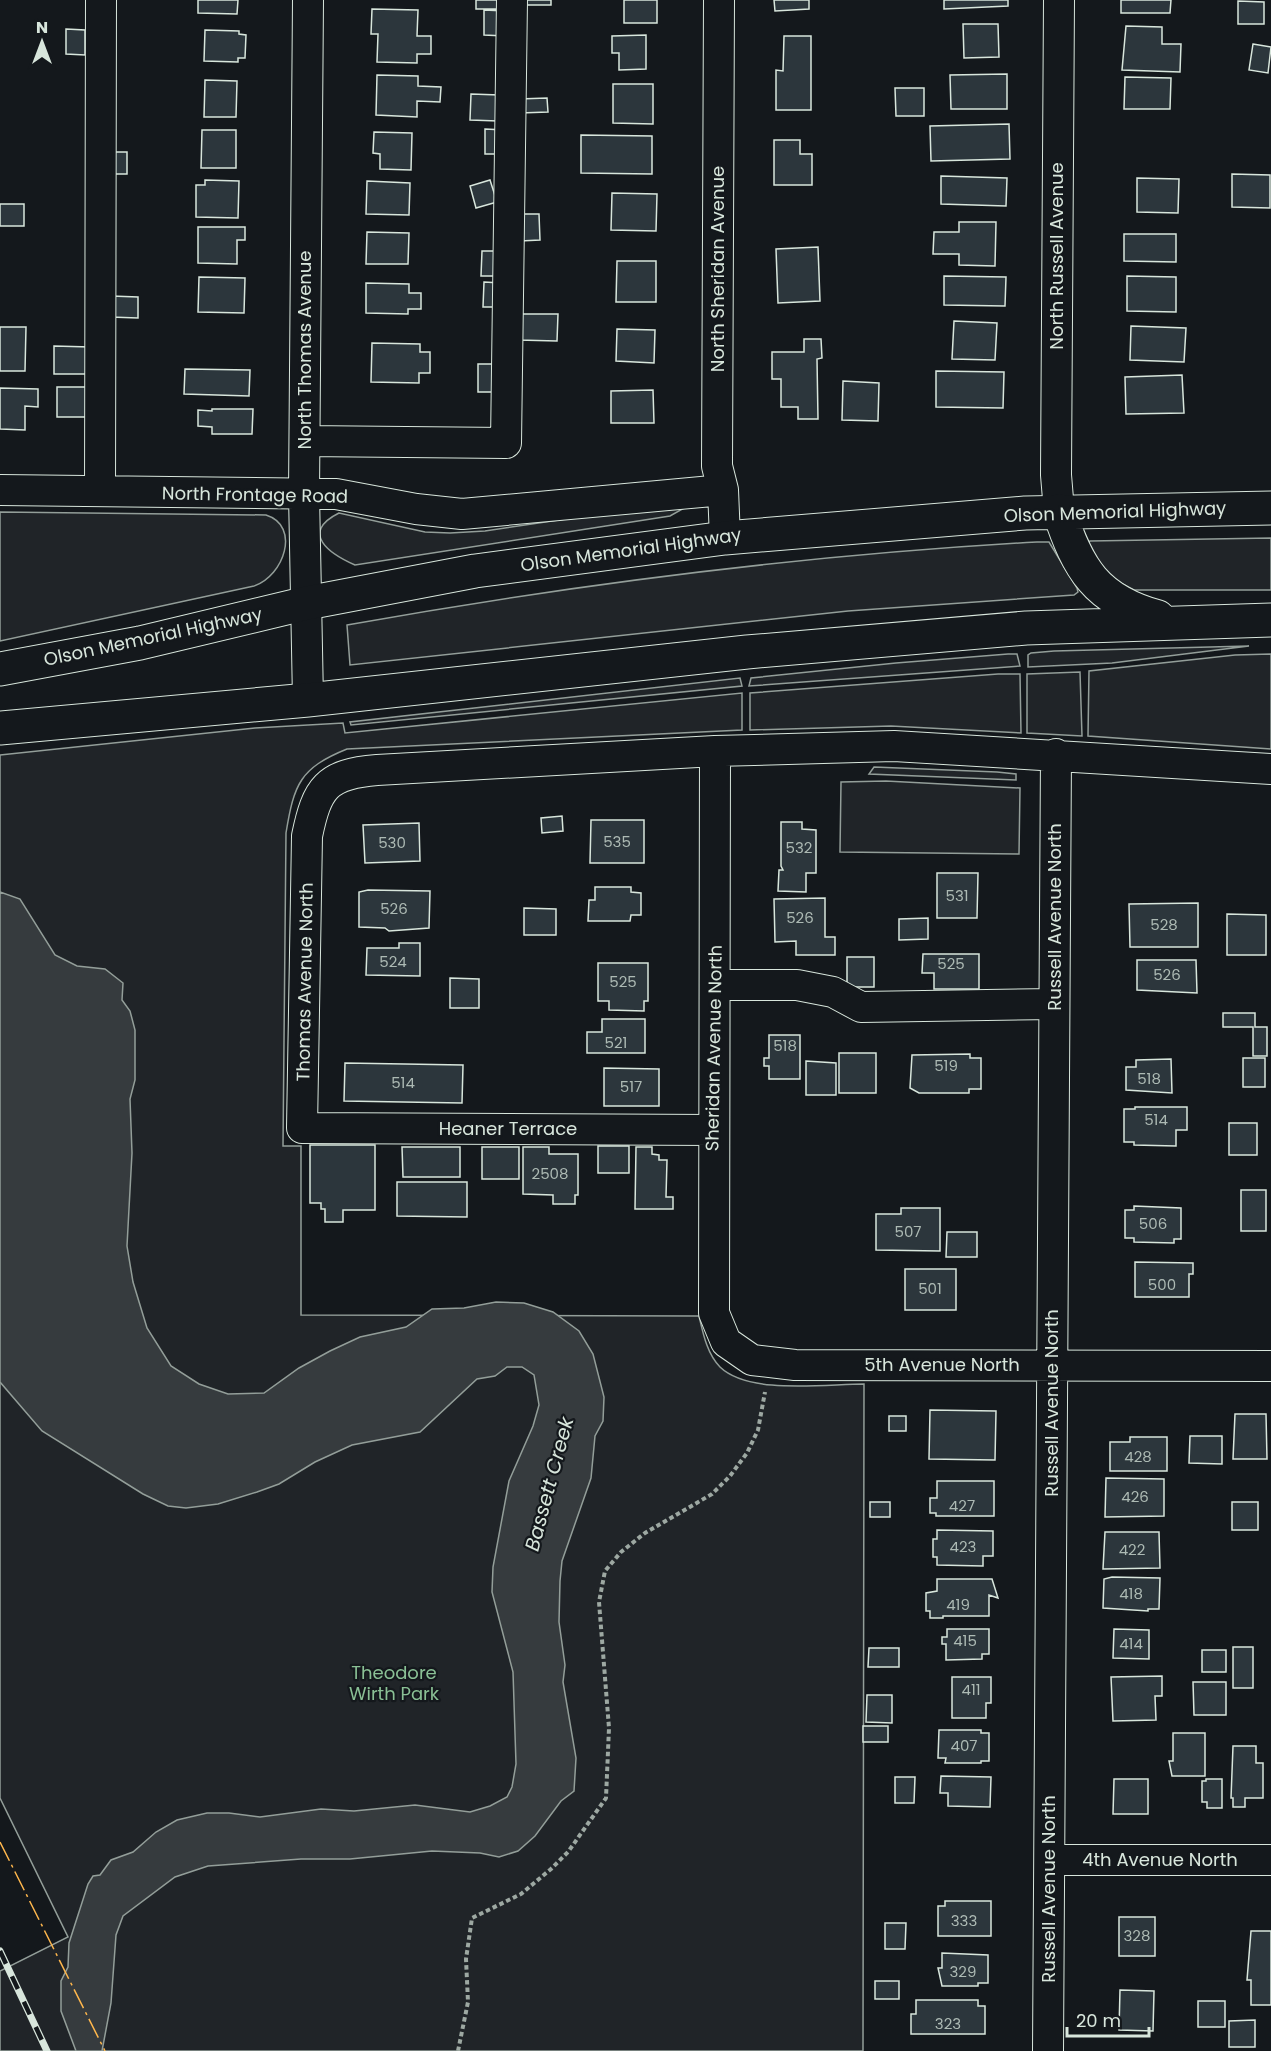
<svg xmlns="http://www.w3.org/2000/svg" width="1271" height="2051" font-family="Poppins,sans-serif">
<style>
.green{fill:#202428;stroke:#939e99;stroke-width:1.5}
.water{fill:#363b3e;stroke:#939e99;stroke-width:1.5}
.building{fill:#2c363c;stroke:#d8e6dc;stroke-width:1.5}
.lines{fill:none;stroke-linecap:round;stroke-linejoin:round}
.minor-casing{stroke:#d8e6dc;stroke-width:32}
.major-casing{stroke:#d8e6dc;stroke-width:35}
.path{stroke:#9da8a2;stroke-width:4;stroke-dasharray:4.5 3;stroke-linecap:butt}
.minor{stroke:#14181c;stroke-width:30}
.major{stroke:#14181c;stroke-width:33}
.rail-casing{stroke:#d8e6dc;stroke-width:7}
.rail{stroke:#14181c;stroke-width:4.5;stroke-dasharray:14;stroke-linecap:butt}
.power{stroke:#ffb74d;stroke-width:1.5;stroke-dasharray:21 4.5 3 4.5;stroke-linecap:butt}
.labels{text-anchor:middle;stroke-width:4.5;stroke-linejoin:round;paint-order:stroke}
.number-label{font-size:15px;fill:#adbab4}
.street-label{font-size:18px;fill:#d8e6dc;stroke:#14181c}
.park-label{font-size:18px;fill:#8ac095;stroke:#14181c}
.water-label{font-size:20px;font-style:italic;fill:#d8e6dc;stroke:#14181c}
</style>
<rect width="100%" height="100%" fill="#14181c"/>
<path class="green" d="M 681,502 L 686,507 L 670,516 L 355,565 C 330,554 299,533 339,513 L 425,532 L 450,533 L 485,531 Z
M 0,512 L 266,515 C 301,526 284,576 254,586 L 0,641 Z
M 1271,538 L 1271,590 L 1134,590 L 1109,577 L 1087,544 L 1090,541 Z
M 1037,542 L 1049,542 L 1077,588 L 1078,592 L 1074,595 L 848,611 L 350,665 L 347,625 C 576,584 805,555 1037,542 Z
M 1249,646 L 1112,663 L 1028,667 L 1028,655 L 1031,653 L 1054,651 Z
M 1008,654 L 1017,654 L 1020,666 L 749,686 L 751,678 L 896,663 Z
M 1271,654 L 1271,749 L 1088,736 L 1089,671 L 1235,655 Z
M 1080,672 L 1082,736 L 1027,733 L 1027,674 Z
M 998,674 L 1020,674 L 1021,733 L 891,726 L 750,730 L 750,693 Z
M 740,678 L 742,686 L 351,725 L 350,722 Z
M 742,693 L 742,730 L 347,749 C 300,768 294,784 286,833 L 283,1146 L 301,1146 L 301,1315 L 699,1316 C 703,1333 707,1354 720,1367 C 749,1395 825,1384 864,1384 L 863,2051 L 0,2051 L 0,1971 L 68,1937 L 0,1798 L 0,755 L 255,728 L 343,723 L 345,733 Z
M 874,767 L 997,772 L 1016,774 L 1016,780 L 869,774 Z
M 886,781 L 1020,788 L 1019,854 L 840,852 L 841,782 Z"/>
<path class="water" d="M 0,892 L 20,899 L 55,955 L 77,966 L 105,969 L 123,983 L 122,1000 L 130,1011 L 135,1030 L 135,1080 L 130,1099 L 132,1153 L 127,1246 L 133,1282 L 147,1328 L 171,1366 L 199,1384 L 228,1394 L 264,1393 L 299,1368 L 330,1351 L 360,1337 L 406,1327 L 432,1309 L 464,1308 L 496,1302 L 524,1303 L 553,1312 L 579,1331 L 593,1354 L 604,1397 L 603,1421 L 595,1436 L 591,1478 L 562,1561 L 560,1581 L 559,1622 L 565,1665 L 563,1682 L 576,1758 L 574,1791 L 561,1801 L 535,1836 L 518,1851 L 499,1857 L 480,1853 L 432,1851 L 350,1859 L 301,1859 L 208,1866 L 175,1877 L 123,1916 L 116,1935 L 111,2003 L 102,2051 L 76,2051 L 61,2011 L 61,1981 L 68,1967 L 69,1943 L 88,1884 L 93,1876 L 100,1875 L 111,1860 L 133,1852 L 156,1832 L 177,1820 L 207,1813 L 229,1813 L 260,1817 L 321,1809 L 354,1811 L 415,1805 L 470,1812 L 490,1806 L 507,1797 L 512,1787 L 516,1764 L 513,1672 L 492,1592 L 493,1567 L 509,1481 L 533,1426 L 539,1405 L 534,1375 L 522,1367 L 507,1367 L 495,1376 L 477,1379 L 420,1432 L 352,1445 L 315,1462 L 279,1484 L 257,1492 L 218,1504 L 186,1508 L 168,1506 L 143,1494 L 42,1431 L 0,1382 Z"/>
<path class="building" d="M 198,0 L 238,0 L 237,14 L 198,13 Z
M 476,0 L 504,0 L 504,9 L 476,9 Z
M 521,0 L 551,0 L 551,5 L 520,5 Z
M 624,0 L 657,0 L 657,23 L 624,23 Z
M 774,0 L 809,0 L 809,9 L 775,11 Z
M 944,0 L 1008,0 L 1008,6 L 944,9 Z
M 1121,0 L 1171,0 L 1170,13 L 1121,13 Z
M 1238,1 L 1264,2 L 1264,24 L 1238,24 Z
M 372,9 L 418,10 L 417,36 L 431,36 L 431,54 L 417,54 L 417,63 L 377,62 L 378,34 L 371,34 Z
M 484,10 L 506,11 L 505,36 L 484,35 Z
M 963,24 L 998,24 L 999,57 L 964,58 Z
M 1126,26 L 1162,27 L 1162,44 L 1181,44 L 1180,72 L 1122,70 Z
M 66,29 L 85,30 L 85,55 L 66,54 Z
M 205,30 L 239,31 L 239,34 L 246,35 L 245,58 L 238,58 L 238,62 L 204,61 Z
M 646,35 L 646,69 L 619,70 L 619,53 L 612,53 L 612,36 Z
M 784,36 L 811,36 L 811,110 L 776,110 L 776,70 L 783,71 Z
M 1253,44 L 1271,47 L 1268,73 L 1249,70 Z
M 1007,74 L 1007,109 L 951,109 L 950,75 Z
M 377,75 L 418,76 L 418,86 L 441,87 L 440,102 L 417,101 L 417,117 L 376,115 Z
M 1125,77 L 1171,78 L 1170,109 L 1124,109 Z
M 205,80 L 237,81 L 236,117 L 204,117 Z
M 613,84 L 653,84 L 653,124 L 613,123 Z
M 895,88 L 924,88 L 924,116 L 896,116 Z
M 471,94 L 499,95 L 498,121 L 470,120 Z
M 547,98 L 548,112 L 520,113 L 519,99 Z
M 1009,124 L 1010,159 L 931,161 L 930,126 Z
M 485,129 L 504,130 L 503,154 L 485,154 Z
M 202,130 L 236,130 L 236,168 L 201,168 Z
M 374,132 L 412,133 L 411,170 L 380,169 L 380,154 L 373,153 Z
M 581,135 L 652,136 L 652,174 L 581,173 Z
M 774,140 L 800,140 L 800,154 L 812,154 L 812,185 L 774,185 Z
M 110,152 L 127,152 L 127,174 L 110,174 Z
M 1232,174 L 1270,175 L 1270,208 L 1232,207 Z
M 941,176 L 1007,178 L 1006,206 L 941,204 Z
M 1137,178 L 1179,179 L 1178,213 L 1137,212 Z
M 205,180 L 239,181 L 238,218 L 196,217 L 196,185 L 205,185 Z
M 490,180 L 497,202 L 476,208 L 470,186 Z
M 367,181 L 410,183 L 409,215 L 366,214 Z
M 612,193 L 657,194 L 656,231 L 611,230 Z
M 0,204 L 24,204 L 24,226 L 0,226 Z
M 520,214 L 539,214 L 540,240 L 520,241 Z
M 959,222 L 996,222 L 995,266 L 959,265 L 959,254 L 933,254 L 934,232 L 959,232 Z
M 198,227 L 245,227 L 245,240 L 237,240 L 237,264 L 198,263 Z
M 367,232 L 409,233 L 408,264 L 366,264 Z
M 1124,234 L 1176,234 L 1176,262 L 1124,261 Z
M 818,247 L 820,301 L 778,303 L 776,249 Z
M 482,251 L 501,251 L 500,276 L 481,276 Z
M 617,261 L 656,261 L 656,302 L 616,302 Z
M 944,276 L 1006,277 L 1005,306 L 944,305 Z
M 1127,276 L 1176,277 L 1176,312 L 1127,311 Z
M 199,277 L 245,278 L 244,313 L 198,312 Z
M 484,282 L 501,283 L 500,307 L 483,307 Z
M 366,283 L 409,284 L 409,293 L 421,293 L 421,309 L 408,309 L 408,314 L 366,313 Z
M 111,296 L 138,297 L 138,318 L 110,317 Z
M 519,314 L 558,314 L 557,341 L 518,340 Z
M 954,321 L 997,323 L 995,360 L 952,359 Z
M 1131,326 L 1186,328 L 1184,362 L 1130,360 Z
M 0,327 L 26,327 L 25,371 L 0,371 Z
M 617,329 L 655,330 L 654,363 L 616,361 Z
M 804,339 L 821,339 L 822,358 L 817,359 L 818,419 L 798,419 L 798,407 L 781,407 L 781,379 L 772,379 L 772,352 L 804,352 Z
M 372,343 L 420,344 L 420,352 L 430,352 L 430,373 L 419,373 L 419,383 L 371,382 Z
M 54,346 L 90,347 L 90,374 L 54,374 Z
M 478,364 L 500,364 L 500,392 L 478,392 Z
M 185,369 L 250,370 L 249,396 L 184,394 Z
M 936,371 L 1004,372 L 1003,408 L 936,407 Z
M 1182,375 L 1184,413 L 1126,414 L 1125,377 Z
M 843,381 L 879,383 L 878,421 L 842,420 Z
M 57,387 L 87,387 L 88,417 L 57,417 Z
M 0,388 L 38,389 L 38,407 L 25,406 L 25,430 L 0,429 Z
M 653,390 L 654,423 L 611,423 L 611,391 Z
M 212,409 L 253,409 L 252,434 L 212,434 L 212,427 L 198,426 L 198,410 L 212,411 Z
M 562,816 L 563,831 L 542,833 L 541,818 Z
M 591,820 L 644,820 L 644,863 L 590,863 Z
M 781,822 L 802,822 L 802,829 L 816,830 L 816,873 L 806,873 L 806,892 L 778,891 L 779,870 L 783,870 L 781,866 Z
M 419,823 L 420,861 L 365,863 L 363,825 Z
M 937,873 L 978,873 L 977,918 L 937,918 Z
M 595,887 L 631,887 L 631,892 L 641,893 L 641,915 L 631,915 L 630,921 L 588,921 L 589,900 L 595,900 Z
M 368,890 L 430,891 L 429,928 L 389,931 L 385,928 L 359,927 L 359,892 Z
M 825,898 L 825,937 L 835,937 L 835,955 L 796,955 L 796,941 L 775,942 L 774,899 Z
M 1198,903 L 1198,947 L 1130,947 L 1129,904 Z
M 524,908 L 556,909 L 556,935 L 524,935 Z
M 1227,914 L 1266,915 L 1266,955 L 1227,955 Z
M 928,918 L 928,939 L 899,940 L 899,919 Z
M 399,943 L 420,943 L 420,976 L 366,975 L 367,948 L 399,948 Z
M 923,954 L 979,954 L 979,989 L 934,989 L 934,973 L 922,973 Z
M 847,957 L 874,957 L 874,987 L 847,987 Z
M 1137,960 L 1196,960 L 1197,993 L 1137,990 Z
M 598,963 L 648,963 L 648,1001 L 644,1001 L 644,1011 L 609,1010 L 609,1001 L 598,1001 Z
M 450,978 L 479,979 L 479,1008 L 450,1008 Z
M 1223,1013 L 1255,1013 L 1255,1027 L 1267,1027 L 1267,1056 L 1253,1056 L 1253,1027 L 1223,1027 Z
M 602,1019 L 645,1019 L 645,1053 L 587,1053 L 587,1032 L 602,1032 Z
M 769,1035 L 800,1035 L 800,1079 L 769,1079 L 769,1066 L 764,1066 L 764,1058 L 769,1058 Z
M 839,1053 L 876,1053 L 876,1093 L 839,1093 Z
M 970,1054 L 970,1058 L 981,1058 L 981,1089 L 969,1089 L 969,1093 L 919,1093 L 910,1088 L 912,1055 Z
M 1243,1058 L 1265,1058 L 1265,1087 L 1243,1087 Z
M 1171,1059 L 1172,1093 L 1126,1090 L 1126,1067 L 1136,1067 L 1136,1060 Z
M 806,1061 L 836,1063 L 836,1095 L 806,1095 Z
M 345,1063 L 463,1065 L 462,1103 L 344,1101 Z
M 604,1068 L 659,1069 L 659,1106 L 604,1106 Z
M 1135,1107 L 1187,1107 L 1187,1130 L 1176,1130 L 1176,1146 L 1134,1145 L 1134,1142 L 1124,1142 L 1124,1109 L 1135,1109 Z
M 1229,1123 L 1257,1123 L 1257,1155 L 1229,1155 Z
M 310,1145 L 375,1145 L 375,1210 L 343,1210 L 343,1222 L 325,1222 L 325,1209 L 321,1209 L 321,1203 L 310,1203 Z
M 598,1146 L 629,1146 L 629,1173 L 598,1173 Z
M 402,1147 L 460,1147 L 460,1177 L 403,1177 Z
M 482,1147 L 519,1147 L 519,1179 L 482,1179 Z
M 523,1147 L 549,1147 L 549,1154 L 578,1154 L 578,1195 L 575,1195 L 575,1204 L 553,1204 L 553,1195 L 523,1194 Z
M 636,1147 L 652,1147 L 652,1154 L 659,1155 L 659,1160 L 667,1160 L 666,1197 L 673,1197 L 673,1209 L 635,1209 Z
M 397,1182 L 467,1182 L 467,1217 L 397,1216 Z
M 1241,1190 L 1266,1190 L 1266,1231 L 1241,1231 Z
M 1134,1206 L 1181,1208 L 1181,1239 L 1174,1239 L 1174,1243 L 1134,1242 L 1134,1238 L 1125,1238 L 1125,1210 L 1134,1210 Z
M 901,1208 L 940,1208 L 940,1251 L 876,1250 L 876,1214 L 901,1214 Z
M 947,1232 L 977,1232 L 977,1257 L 946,1257 Z
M 1135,1262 L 1193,1263 L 1193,1274 L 1189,1274 L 1189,1297 L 1135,1297 Z
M 905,1269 L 956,1269 L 956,1310 L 905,1310 Z
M 930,1410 L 996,1411 L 995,1460 L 929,1459 Z
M 1235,1414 L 1266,1414 L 1267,1459 L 1233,1459 Z
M 889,1416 L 906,1416 L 906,1431 L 889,1431 Z
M 1190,1436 L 1222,1436 L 1222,1464 L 1189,1463 Z
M 1130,1437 L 1167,1437 L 1167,1471 L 1110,1471 L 1110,1442 L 1130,1442 Z
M 1106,1478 L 1164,1479 L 1164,1516 L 1105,1517 Z
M 937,1481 L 994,1481 L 994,1516 L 936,1516 L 936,1513 L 930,1513 L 930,1498 L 937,1498 Z
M 870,1502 L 890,1502 L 890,1517 L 870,1517 Z
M 1232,1502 L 1258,1502 L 1258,1530 L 1232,1530 Z
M 937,1530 L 993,1531 L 993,1556 L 983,1556 L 983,1566 L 937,1565 L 937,1557 L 933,1557 L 933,1539 L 937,1539 Z
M 1105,1532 L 1159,1532 L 1160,1568 L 1103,1569 Z
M 1112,1577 L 1160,1578 L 1159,1609 L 1148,1609 L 1148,1611 L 1103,1608 L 1104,1579 Z
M 937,1579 L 992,1579 L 998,1598 L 989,1595 L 989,1616 L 943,1616 L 943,1618 L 930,1618 L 930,1611 L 926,1611 L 926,1593 L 937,1591 Z
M 947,1629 L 989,1629 L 989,1654 L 982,1654 L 982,1659 L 946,1660 L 946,1644 L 942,1644 L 942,1637 L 947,1637 Z
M 1114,1629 L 1149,1630 L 1149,1659 L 1113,1658 Z
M 1233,1647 L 1253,1647 L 1253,1688 L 1233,1688 Z
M 869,1648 L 899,1648 L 899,1667 L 868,1667 Z
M 1202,1650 L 1226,1650 L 1226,1672 L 1202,1672 Z
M 1162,1676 L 1162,1696 L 1155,1696 L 1156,1720 L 1113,1721 L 1111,1677 Z
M 952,1677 L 991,1677 L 991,1703 L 986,1703 L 986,1718 L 952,1718 Z
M 1193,1682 L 1226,1682 L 1226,1715 L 1194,1715 Z
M 867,1695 L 892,1695 L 892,1723 L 866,1722 Z
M 863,1726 L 888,1726 L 888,1742 L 863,1742 Z
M 939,1730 L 981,1730 L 981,1733 L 989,1733 L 989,1761 L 981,1761 L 981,1763 L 945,1763 L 946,1758 L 938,1758 Z
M 1173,1733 L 1205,1733 L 1205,1776 L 1172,1776 L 1169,1761 L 1173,1761 Z
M 1233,1746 L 1256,1746 L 1256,1763 L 1263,1763 L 1263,1798 L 1245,1798 L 1245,1807 L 1233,1807 L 1233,1798 L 1231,1798 Z
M 941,1776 L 991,1777 L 990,1807 L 948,1806 L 948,1793 L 940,1793 Z
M 895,1777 L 915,1777 L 914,1803 L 895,1803 Z
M 1114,1779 L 1148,1779 L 1148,1814 L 1113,1814 Z
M 1206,1779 L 1222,1779 L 1222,1808 L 1207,1808 L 1207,1802 L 1202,1802 L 1202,1781 L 1206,1781 Z
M 945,1901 L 991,1901 L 991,1936 L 938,1936 L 938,1906 L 945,1906 Z
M 1119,1917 L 1155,1917 L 1155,1956 L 1119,1956 Z
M 885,1923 L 906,1923 L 905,1949 L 885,1949 Z
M 1251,1931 L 1271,1931 L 1271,2005 L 1251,2005 L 1251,1980 L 1247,1980 Z
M 942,1953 L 988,1955 L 988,1983 L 978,1983 L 978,1986 L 942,1986 L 938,1968 L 942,1968 Z
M 875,1981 L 899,1981 L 899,1999 L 875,1999 Z
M 1120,1990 L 1154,1991 L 1153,2031 L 1119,2030 Z
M 916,2000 L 978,2000 L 978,2006 L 985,2006 L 985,2034 L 911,2034 L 911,2014 L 916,2014 Z
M 1198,2001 L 1225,2001 L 1225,2027 L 1198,2027 Z
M 1255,2020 L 1255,2047 L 1229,2047 L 1229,2021 Z"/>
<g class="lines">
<defs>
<path id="minor" d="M 308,0 L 304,494 L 308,700
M 719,0 L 717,466 L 723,490 L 725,538
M 1059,0 L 1056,475 L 1059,511
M 305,441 L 506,443 L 512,0
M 0,490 L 336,494 L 416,509 L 462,514 L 723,490
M 100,491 L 101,0
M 715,751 L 714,1313 L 726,1342 L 752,1360 L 795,1365 L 1271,1366
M 716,985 L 797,985 L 833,992 L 861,1007 L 1054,1004
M 713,1130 L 302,1128 L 307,836 C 317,788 326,774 377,770 L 715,751 L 894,746 L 1271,769
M 1050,1860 L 1271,1860
M 1048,2051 L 1056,754"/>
<path id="major" d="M 1059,511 C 1078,569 1096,600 1158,617
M 0,669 L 140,643 L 307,603 L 475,571 L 725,538 L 1025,513 L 1271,508
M 0,728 L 308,700 L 747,652 L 1026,628 L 1271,620"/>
</defs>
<use href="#minor" class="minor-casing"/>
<use href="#major" class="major-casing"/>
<path class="path" d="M 458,2051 L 468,2002 L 466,1959 L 472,1918 L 521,1894 L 551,1869 L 568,1852 L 606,1798 L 609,1728 L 599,1602 L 605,1571 L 621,1552 L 645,1533 L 712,1494 L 730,1476 L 747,1453 L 758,1430 L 765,1392"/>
<use href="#minor" class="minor"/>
<use href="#major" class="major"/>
<defs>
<path id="rail" d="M 0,1951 L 47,2051"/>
</defs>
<use href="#rail" class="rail-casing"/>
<use href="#rail" class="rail"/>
<path class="power" d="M 0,1842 L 105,2051"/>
</g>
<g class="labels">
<g class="number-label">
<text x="617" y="847">535</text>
<text x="392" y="848">530</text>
<text x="799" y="853">532</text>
<text x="957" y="901">531</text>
<text x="394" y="914">526</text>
<text x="800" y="923">526</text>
<text x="1164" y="930">528</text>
<text x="393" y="967">524</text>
<text x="951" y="969">525</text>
<text x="1167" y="980">526</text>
<text x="623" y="987">525</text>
<text x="616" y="1048">521</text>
<text x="785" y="1051">518</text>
<text x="946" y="1071">519</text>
<text x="1149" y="1084">518</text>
<text x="403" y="1088">514</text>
<text x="631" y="1092">517</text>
<text x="1156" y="1125">514</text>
<text x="550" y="1179">2508</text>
<text x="1153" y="1229">506</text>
<text x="908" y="1237">507</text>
<text x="1162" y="1290">500</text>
<text x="930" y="1294">501</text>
<text x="1138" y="1462">428</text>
<text x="1135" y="1502">426</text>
<text x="962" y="1511">427</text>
<text x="963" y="1552">423</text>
<text x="1132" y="1555">422</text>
<text x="1131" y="1599">418</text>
<text x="958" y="1610">419</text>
<text x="965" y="1646">415</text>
<text x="1131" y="1649">414</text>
<text x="971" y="1695">411</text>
<text x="964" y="1751">407</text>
<text x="964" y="1926">333</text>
<text x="1137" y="1941">328</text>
<text x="963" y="1977">329</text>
<text x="948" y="2029">323</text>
</g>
<g class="street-label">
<text transform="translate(1057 256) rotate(-90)" y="6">North Russell Avenue</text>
<text transform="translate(718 269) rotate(-90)" y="6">North Sheridan Avenue</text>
<text transform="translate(305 350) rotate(-90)" y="6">North Thomas Avenue</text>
<text transform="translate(255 495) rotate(1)" y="6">North Frontage Road</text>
<text transform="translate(1115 512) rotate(-2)" y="6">Olson Memorial Highway</text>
<text transform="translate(631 550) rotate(-8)" y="6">Olson Memorial Highway</text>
<text transform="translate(153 637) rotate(-12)" y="6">Olson Memorial Highway</text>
<text transform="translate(1055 917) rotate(-90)" y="6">Russell Avenue North</text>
<text transform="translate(305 982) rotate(-89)" y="6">Thomas Avenue North</text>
<text transform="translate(714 1048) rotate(-89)" y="6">Sheridan Avenue North</text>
<text x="508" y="1135">Heaner Terrace</text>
<text x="942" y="1371">5th Avenue North</text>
<text transform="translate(1052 1403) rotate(-90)" y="6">Russell Avenue North</text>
<text x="1160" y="1866">4th Avenue North</text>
<text transform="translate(1049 1889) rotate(-90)" y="6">Russell Avenue North</text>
</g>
<g class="park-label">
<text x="394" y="1679">Theodore<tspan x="394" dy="21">Wirth Park</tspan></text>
</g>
<g class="water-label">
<text transform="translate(549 1484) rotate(-75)" y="7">Bassett Creek</text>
</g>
</g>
<g transform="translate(42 42)" stroke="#14181c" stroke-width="4.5" paint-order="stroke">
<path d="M0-4.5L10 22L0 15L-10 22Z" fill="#d8e6dc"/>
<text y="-9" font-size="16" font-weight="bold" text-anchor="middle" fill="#d8e6dc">N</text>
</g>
<path d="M1067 2027v9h82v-9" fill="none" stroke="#d8e6dc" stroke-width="3"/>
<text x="1076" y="2027" font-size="18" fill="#d8e6dc" stroke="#14181c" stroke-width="4.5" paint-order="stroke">20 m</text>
</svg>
